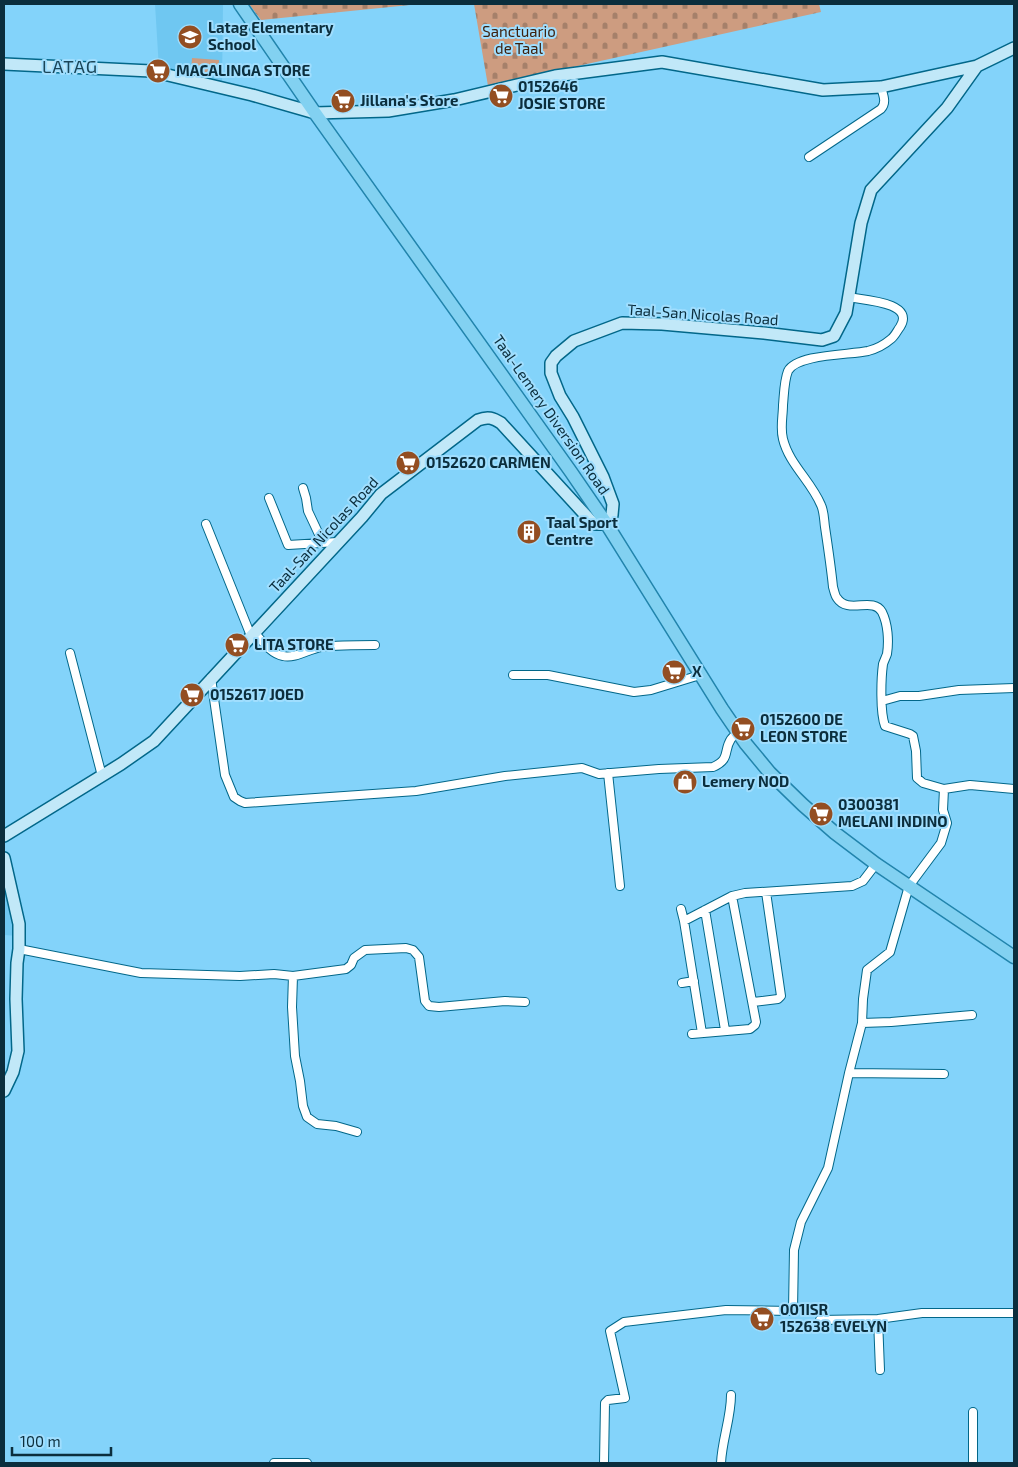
<svg xmlns="http://www.w3.org/2000/svg" width="1018" height="1467" font-family="'Exo 2',sans-serif">
<style>
.built{fill:#6fc7f1}
.cemetery{fill:url(#cemetery-stones)}
.garden{fill:#cd9c80}
.lines{fill:none;stroke-linecap:round;stroke-linejoin:round}
.street-casing{stroke:#026789;stroke-width:10}
.secondary-casing{stroke:#026789;stroke-width:14}
.primary-casing{stroke:#2284ac;stroke-width:15}
.street{stroke:#fff;stroke-width:8}
.secondary{stroke:#c1e8f8;stroke-width:11}
.primary{stroke:#82d1f1;stroke-width:12}
.labels{text-anchor:middle;stroke-width:4;stroke-linejoin:round;paint-order:stroke}
.poi-label{font-size:15px;font-weight:bold;fill:#0b2e3d;stroke:#a0defe;text-anchor:start}
.park-label{font-size:15px;fill:#3d210f;stroke:#a0defe}
.street-label{font-size:15px;fill:#0b2e3d;stroke:#a0defe}
.quarter-label{font-size:18px;letter-spacing:1px;fill:#1a4558;stroke:#a0defe}
</style>
<defs>
<pattern id="cemetery-stones" width="16" height="16" patternUnits="userSpaceOnUse" patternTransform="scale(1.25)"><rect width="16" height="16" fill="#cd9c80"/><path d="M2 7V4a2 2 0 0 1 4 0v3zM10 15v-3a2 2 0 0 1 4 0v3z" fill="#a5806a"/></pattern>
</defs>
<rect width="100%" height="100%" fill="#83d3fa"/>
<path class="built" d="M 155,4 L 223,4 L 222,84 L 159,69 Z
M 4,871 L 19,936 L 4,935 Z"/>
<path class="cemetery" d="M 249,4 L 420,4 L 261,20 Z
M 474,4 L 819,4 L 821,12 L 488,86 Z"/>
<path class="garden" d="M 192,58 L 219,60 L 218,73 L 191,72 Z"/>
<g class="lines">
<defs>
<path id="street" d="M 809,157 L 881,109 C 887,102 883,95 881,87
M 848,297 C 863,300 916,302 900,327 C 897,331 895,336 891,339 C 884,345 876,349 868,351 C 850,355 797,354 788,371 C 784,381 784,395 783,405 C 783,416 780,428 783,439 C 789,464 811,481 821,505 C 824,511 824,520 825,527 C 828,547 831,567 833,587 C 834,590 835,596 837,598 C 848,615 873,596 882,612 C 888,624 889,641 887,654 C 886,657 884,661 883,664 C 881,679 880,712 885,726 L 910,734 L 913,736 L 916,751 L 917,778 L 923,783 L 944,789
M 303,488 L 306,498 L 308,511 L 323,543
M 269,498 L 288,545 L 338,542
M 206,524 L 251,636
M 254,632 C 262,641 271,654 283,656 C 295,659 309,649 321,647 C 339,645 357,645 375,645
M 70,653 L 102,776
M 513,675 L 548,675 L 634,692 L 651,690 L 700,675
M 211,678 L 225,775 L 234,797 L 240,801 L 245,803 L 416,791 L 505,776 L 582,768 L 599,774 L 659,769 L 713,767 C 731,759 723,751 731,739 C 733,736 736,735 738,733
M 882,701 L 900,696 L 919,696 L 959,690 L 1014,688
M 608,773 L 620,886
M 681,909 L 684,921 L 702,1033
M 705,910 L 725,1030
M 684,921 L 732,896 L 745,893 L 852,886 L 863,881 L 876,864
M 19,949 L 141,973 L 240,976 L 274,974 L 293,976 L 292,1007 L 295,1056 L 300,1081 L 303,1106 L 307,1117 L 317,1124 L 336,1126 L 357,1132
M 293,976 L 346,969 L 351,965 L 354,958 L 365,950 L 406,948 L 413,950 L 419,957 L 425,1001 L 429,1006 L 439,1007 L 505,1001 L 525,1002
M 682,983 L 694,981
M 753,1002 L 778,999 L 781,996 L 766,892
M 862,1023 L 891,1022 L 972,1015
M 692,1034 L 750,1029 L 755,1025 L 756,1022 L 732,896
M 849,1073 L 944,1074
M 878,1319 L 880,1370
M 820,1320 L 878,1319 L 922,1313 L 1014,1313
M 274,1463 L 307,1463
M 604,1463 L 605,1403 L 608,1400 L 625,1398 L 610,1331 L 624,1322 L 726,1310 L 793,1311 L 794,1250 L 801,1222 L 828,1168 L 849,1073 L 862,1023 L 863,999 L 867,970 L 890,952 L 909,886 L 941,843 L 947,823 L 943,810 L 944,789 L 970,785 L 1014,789
M 721,1463 C 722,1440 731,1418 731,1395
M 973,1463 L 973,1412"/>
<path id="secondary" d="M 4,64 L 151,71 L 252,95 L 315,113 L 388,111 L 454,100 L 555,76 L 662,62 L 823,90 L 881,87 L 977,66
M 4,836 L 121,764 L 154,741 L 362,517 L 381,494 L 478,420 C 488,416 493,418 501,423 L 590,520 L 596,524 L 601,524 L 606,523 L 612,515 L 613,504 L 603,477 L 573,417 L 560,396 L 551,373 L 551,363 L 556,356 L 574,341 L 622,323 L 662,324 L 764,333 L 822,340 L 834,336 L 846,313 L 861,223 L 871,190 L 947,108 L 977,66 L 1014,48
M 4,858 L 19,924 L 19,949 L 17,963 L 16,999 L 18,1051 L 13,1072 L 4,1091"/>
<path id="primary" d="M 240,4 L 315,113 L 571,472 L 606,523 L 722,709 L 746,744 L 770,773 L 803,805 L 835,833 L 876,864 L 1014,957"/>
</defs>
<use href="#street" class="street-casing"/>
<use href="#secondary" class="secondary-casing"/>
<use href="#primary" class="primary-casing"/>
<use href="#street" class="street"/>
<use href="#secondary" class="secondary"/>
<use href="#primary" class="primary"/>
</g>
<defs>
<symbol id="school-disc" viewBox="-11 -11 22 22"><circle r="9.5" fill="#934e22" stroke="#a0defe"/><path d="M0-5L7-2L0 1L-7-2ZM-4 1L0 2.5L4 1V4Q0 6-4 4Z" fill="#fff"/></symbol>
<symbol id="supermarket-disc" viewBox="-11 -11 22 22"><circle r="9.5" fill="#934e22" stroke="#a0defe"/><path d="M-6-5.5h2.5l.6 2H6L4.5 2H-2.5L-4.4-4H-6ZM-1.5 3.2a1.3 1.3 0 1 0 .1 0ZM3 3.2a1.3 1.3 0 1 0 .1 0Z" fill="#fff"/></symbol>
<symbol id="building-disc" viewBox="-11 -11 22 22"><circle r="9.5" fill="#934e22" stroke="#a0defe"/><path d="M-4-6H4V6H1V3H-1V6H-4ZM-2.5-4.3h1.7v1.8h-1.7ZM.8-4.3h1.7v1.8H.8ZM-2.5-1h1.7V.8h-1.7ZM.8-1h1.7V.8H.8Z" fill="#fff"/></symbol>
<symbol id="shop-disc" viewBox="-11 -11 22 22"><circle r="9.5" fill="#934e22" stroke="#a0defe"/><path d="M-5-2.5h2.3a2.7 3.5 0 0 1 5.4 0H5L5.5 6h-11ZM-1.5-2.5h3a1.5 2.3 0 0 0-3 0Z" fill="#fff"/></symbol>
</defs>
<g fill-rule="evenodd">
<use href="#school-disc" x="176" y="23" width="28" height="28"/>
<use href="#supermarket-disc" x="144" y="57" width="28" height="28"/>
<use href="#supermarket-disc" x="487" y="82" width="28" height="28"/>
<use href="#supermarket-disc" x="329" y="87" width="28" height="28"/>
<use href="#supermarket-disc" x="394" y="449" width="28" height="28"/>
<use href="#building-disc" x="515" y="518" width="28" height="28"/>
<use href="#supermarket-disc" x="223" y="631" width="28" height="28"/>
<use href="#supermarket-disc" x="660" y="658" width="28" height="28"/>
<use href="#supermarket-disc" x="178" y="681" width="28" height="28"/>
<use href="#supermarket-disc" x="729" y="715" width="28" height="28"/>
<use href="#shop-disc" x="671" y="768" width="28" height="28"/>
<use href="#supermarket-disc" x="807" y="800" width="28" height="28"/>
<use href="#supermarket-disc" x="748" y="1305" width="28" height="28"/>
</g>
<g class="labels">
<g class="poi-label">
<text x="208" y="33">Latag Elementary<tspan x="208" dy="17">School</tspan></text>
<text x="176" y="76">MACALINGA STORE</text>
<text x="518" y="92">0152646<tspan x="518" dy="17">JOSIE STORE</tspan></text>
<text x="360" y="106">Jillana's Store</text>
<text x="426" y="468">0152620 CARMEN</text>
<text x="546" y="528">Taal Sport<tspan x="546" dy="17">Centre</tspan></text>
<text x="254" y="650">LITA STORE</text>
<text x="692" y="677">X</text>
<text x="210" y="700">0152617 JOED</text>
<text x="760" y="725">0152600 DE<tspan x="760" dy="17">LEON STORE</tspan></text>
<text x="702" y="787">Lemery NOD</text>
<text x="838" y="810">0300381<tspan x="838" dy="17">MELANI INDINO</tspan></text>
<text x="780" y="1315">001ISR<tspan x="780" dy="17">152638 EVELYN</tspan></text>
</g>
<g class="park-label">
<text x="519" y="37">Sanctuario<tspan x="519" dy="17">de Taal</tspan></text>
</g>
<g class="street-label">
<text transform="translate(703 315) rotate(4)" y="5">Taal-San Nicolas Road</text>
<text transform="translate(551 415) rotate(55)" y="5">Taal-Lemery Diversion Road</text>
<text transform="translate(324 535) rotate(-47)" y="5">Taal-San Nicolas Road</text>
</g>
<g class="quarter-label">
<text x="70" y="73">LATAG</text>
</g>
</g>
<rect width="1018" height="1467" fill="none" stroke="#0b2e3d" stroke-width="10"/>
<path d="M12 1447v8h99v-8" fill="none" stroke="#0b2e3d" stroke-width="2.5"/>
<text x="20" y="1447" font-size="15" fill="#0b2e3d" stroke="#a0defe" stroke-width="4" paint-order="stroke">100 m</text>
</svg>
